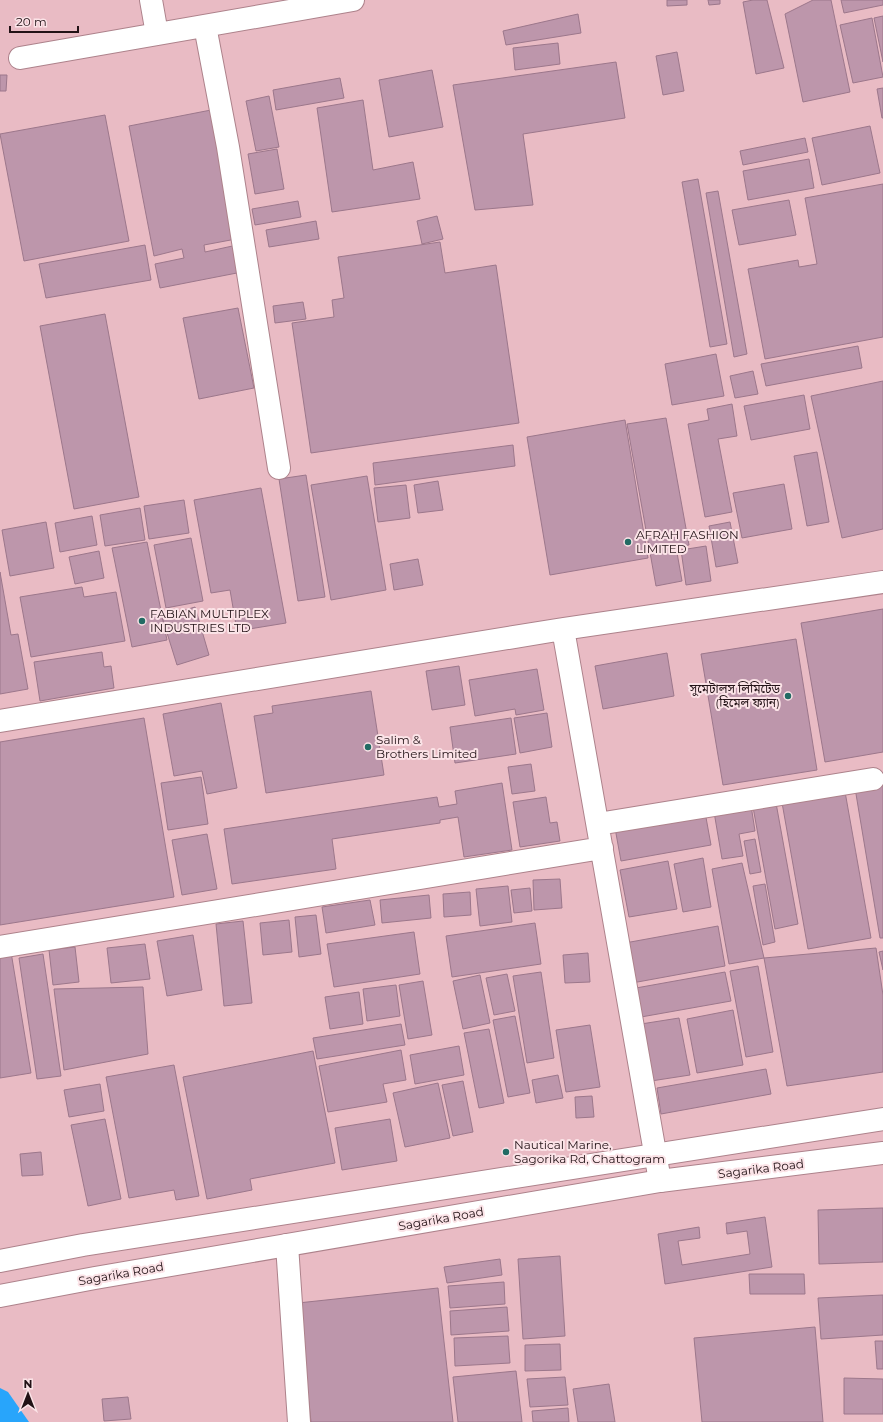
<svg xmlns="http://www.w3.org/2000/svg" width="883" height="1422" font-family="Montserrat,'Noto Sans Bengali',sans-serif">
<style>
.water{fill:#28a5fb}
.building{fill:#bd96ab;stroke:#9c778b}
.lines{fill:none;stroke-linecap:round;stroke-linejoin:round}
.minor-casing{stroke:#ad828b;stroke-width:24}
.primary-casing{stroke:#ad828b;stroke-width:24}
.minor{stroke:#fff;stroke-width:22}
.primary{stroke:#fff;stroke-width:22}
.poi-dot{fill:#226b64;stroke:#fbe3e7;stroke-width:1.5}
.labels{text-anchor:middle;stroke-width:4;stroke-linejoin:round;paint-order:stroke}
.poi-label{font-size:12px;fill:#221216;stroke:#fbe3e7;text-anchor:start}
.street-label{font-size:12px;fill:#221216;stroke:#fbe3e7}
</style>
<rect width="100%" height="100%" fill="#e9bbc4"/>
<path class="water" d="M 0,1388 L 8,1392 L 29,1422 L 0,1422 Z"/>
<path class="building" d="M 667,0 L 687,0 L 687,5 L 667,6 Z
M 708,0 L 720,0 L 720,4 L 709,5 Z
M 753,0 L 767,0 L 784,68 L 756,74 L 743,2 Z
M 813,0 L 831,0 L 850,92 L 803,102 L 785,14 Z
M 841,0 L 883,0 L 883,5 L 844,13 Z
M 578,14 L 581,33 L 506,45 L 503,31 Z
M 883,16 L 883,62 L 874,18 Z
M 872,18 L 883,77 L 853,83 L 840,25 Z
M 558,43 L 560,64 L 515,70 L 513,48 Z
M 677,52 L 684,91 L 663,95 L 656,56 Z
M 616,62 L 625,118 L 523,134 L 533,205 L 475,210 L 453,85 Z
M 432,70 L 443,127 L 389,137 L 379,80 Z
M 0,75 L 7,75 L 6,91 L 0,91 Z
M 340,78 L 344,98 L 276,110 L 273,90 Z
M 883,88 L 883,118 L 882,118 L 877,89 Z
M 269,96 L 279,147 L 256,151 L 246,101 Z
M 363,100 L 373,170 L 413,162 L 420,199 L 332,212 L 317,108 Z
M 211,110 L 236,239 L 204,245 L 205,252 L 237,245 L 242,272 L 160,288 L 155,264 L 184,258 L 182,249 L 154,256 L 129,126 Z
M 105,115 L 129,241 L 24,261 L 0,134 Z
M 870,126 L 880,173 L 822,185 L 812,138 Z
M 805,138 L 808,152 L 743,165 L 740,151 Z
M 277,149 L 284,189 L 255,194 L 248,154 Z
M 809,159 L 814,188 L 748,200 L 743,171 Z
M 698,179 L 727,344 L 710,347 L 682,182 Z
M 883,184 L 883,337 L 765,359 L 748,269 L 798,260 L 799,267 L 817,264 L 805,198 Z
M 718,191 L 747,354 L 734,357 L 706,193 Z
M 789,200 L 796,235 L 739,245 L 732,210 Z
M 298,201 L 301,217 L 255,225 L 252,209 Z
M 437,216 L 443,239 L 422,244 L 417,221 Z
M 316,221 L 319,239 L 269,247 L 266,230 Z
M 440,242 L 445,273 L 496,265 L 519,423 L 311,453 L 292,323 L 334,317 L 332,300 L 344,298 L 338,257 Z
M 145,245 L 151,280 L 46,298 L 39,264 Z
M 303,302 L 306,319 L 275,323 L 273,306 Z
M 238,308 L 254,388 L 199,399 L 183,318 Z
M 105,314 L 139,497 L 74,509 L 40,326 Z
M 858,346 L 862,368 L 766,386 L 761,364 Z
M 716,354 L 724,396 L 672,405 L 665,364 Z
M 753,371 L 758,394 L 735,398 L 730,376 Z
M 883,381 L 883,529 L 842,538 L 811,396 Z
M 804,395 L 810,429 L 751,440 L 744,406 Z
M 732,404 L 737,436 L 718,439 L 732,512 L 705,517 L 688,424 L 709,420 L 707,409 Z
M 666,418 L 689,545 L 676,547 L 682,581 L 656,586 L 627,424 Z
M 625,420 L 648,558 L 550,575 L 527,437 Z
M 513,445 L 515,466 L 375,485 L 373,463 Z
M 817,452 L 829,522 L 807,526 L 794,456 Z
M 306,475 L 325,597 L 298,601 L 279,479 Z
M 367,476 L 386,590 L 331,600 L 311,485 Z
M 438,481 L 443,510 L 418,513 L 414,485 Z
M 784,484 L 792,529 L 742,538 L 733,493 Z
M 406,485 L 410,518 L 378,522 L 374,488 Z
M 261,488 L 286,623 L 237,631 L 230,590 L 211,593 L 194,500 Z
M 184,500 L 189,533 L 149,539 L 144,506 Z
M 140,508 L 145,540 L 105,546 L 100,515 Z
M 92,516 L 97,545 L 60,552 L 55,523 Z
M 46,522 L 54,568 L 10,576 L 2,530 Z
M 730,522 L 738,563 L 716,567 L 709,526 Z
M 191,538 L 203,601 L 166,608 L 154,545 Z
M 147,542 L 167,640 L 132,647 L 112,548 Z
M 706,546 L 711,581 L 686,585 L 681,550 Z
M 99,551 L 104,578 L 75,584 L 69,557 Z
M 418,559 L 423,585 L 394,590 L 390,564 Z
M 0,572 L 11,635 L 18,634 L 28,689 L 0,694 Z
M 82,587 L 84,597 L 116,592 L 125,641 L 31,657 L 20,597 Z
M 195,607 L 209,655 L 177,665 L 162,617 Z
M 883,609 L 883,752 L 825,762 L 801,623 Z
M 796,639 L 817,770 L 723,785 L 701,654 Z
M 102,652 L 104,667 L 111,666 L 114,688 L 40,701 L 34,662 Z
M 667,653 L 674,696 L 603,709 L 595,666 Z
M 459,666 L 465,705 L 432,710 L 426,671 Z
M 537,669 L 544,710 L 516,715 L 515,709 L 475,716 L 469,680 Z
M 371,691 L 384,775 L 266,793 L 254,716 L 273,713 L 272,706 Z
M 221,703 L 237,788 L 207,794 L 202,771 L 174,776 L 163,714 Z
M 547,713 L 552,747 L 520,753 L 514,718 Z
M 144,718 L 174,897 L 0,925 L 0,742 Z
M 511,718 L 516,754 L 455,763 L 450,727 Z
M 531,764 L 535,791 L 512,794 L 508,767 Z
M 201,777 L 208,824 L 168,830 L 161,783 Z
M 502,783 L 512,850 L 464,857 L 458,817 L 440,820 L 440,823 L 332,839 L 336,869 L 232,884 L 224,829 L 437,797 L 439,807 L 457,804 L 455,791 Z
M 883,784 L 883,938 L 880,938 L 855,788 Z
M 844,786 L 871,938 L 808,949 L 781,797 Z
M 546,797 L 550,823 L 557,822 L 560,841 L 520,847 L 513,802 Z
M 750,799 L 755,831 L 739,834 L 743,856 L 722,859 L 713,806 Z
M 776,803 L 798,924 L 775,929 L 753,807 Z
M 705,812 L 711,845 L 621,861 L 615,828 Z
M 207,834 L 217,889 L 182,895 L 172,840 Z
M 755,839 L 761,872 L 750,874 L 744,841 Z
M 703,858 L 711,907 L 683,912 L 674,864 Z
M 668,861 L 677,909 L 629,917 L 620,870 Z
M 742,863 L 764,958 L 729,964 L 712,869 Z
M 560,879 L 562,908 L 534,910 L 533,880 Z
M 765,884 L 775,942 L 763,945 L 753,886 Z
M 508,886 L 512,922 L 480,926 L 476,889 Z
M 530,888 L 532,911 L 514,913 L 511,890 Z
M 470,892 L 471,915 L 444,917 L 443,894 Z
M 429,895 L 431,918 L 382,923 L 380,900 Z
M 370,900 L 375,925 L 326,933 L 322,907 Z
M 316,915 L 321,954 L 299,957 L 295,917 Z
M 289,920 L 292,952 L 263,955 L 260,923 Z
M 243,921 L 252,1003 L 224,1006 L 216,924 Z
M 535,923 L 541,964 L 452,977 L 446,936 Z
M 718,926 L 725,966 L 632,983 L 625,943 Z
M 414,932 L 420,974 L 334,987 L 327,944 Z
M 193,935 L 202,990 L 167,996 L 157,941 Z
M 145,944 L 150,979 L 111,983 L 107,948 Z
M 75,947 L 79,982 L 53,985 L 49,950 Z
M 876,948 L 883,995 L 883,1072 L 787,1086 L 764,958 Z
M 883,951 L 883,970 L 879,952 Z
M 11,952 L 31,1073 L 0,1078 L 0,954 Z
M 588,953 L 590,982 L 565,983 L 563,955 Z
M 43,954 L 61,1076 L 37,1079 L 19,958 Z
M 758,966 L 773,1052 L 746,1057 L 730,971 Z
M 541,972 L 554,1058 L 527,1063 L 513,976 Z
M 725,972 L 731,1001 L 641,1017 L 636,988 Z
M 507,974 L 515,1011 L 494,1015 L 486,978 Z
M 480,975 L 490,1023 L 463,1029 L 453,981 Z
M 423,981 L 432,1035 L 408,1039 L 399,985 Z
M 396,985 L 400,1016 L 367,1021 L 363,989 Z
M 143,987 L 148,1054 L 64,1070 L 54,989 Z
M 359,992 L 363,1024 L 330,1029 L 325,997 Z
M 733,1010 L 743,1065 L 697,1073 L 687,1019 Z
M 515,1016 L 530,1093 L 508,1097 L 493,1020 Z
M 679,1018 L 690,1075 L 651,1081 L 641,1024 Z
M 401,1024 L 405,1045 L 317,1059 L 313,1038 Z
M 590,1025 L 600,1087 L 566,1092 L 556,1030 Z
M 489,1029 L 504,1103 L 479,1108 L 464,1033 Z
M 459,1046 L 464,1075 L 415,1084 L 410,1055 Z
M 401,1050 L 406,1080 L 383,1084 L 387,1102 L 328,1112 L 319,1066 Z
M 313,1051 L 335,1163 L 250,1179 L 252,1190 L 207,1199 L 183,1077 Z
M 174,1065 L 199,1196 L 176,1200 L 174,1190 L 129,1198 L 106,1077 Z
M 766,1069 L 771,1094 L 661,1114 L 657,1088 Z
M 558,1075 L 563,1098 L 536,1103 L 532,1080 Z
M 463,1081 L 473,1132 L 453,1136 L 442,1085 Z
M 438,1083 L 450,1138 L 405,1147 L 393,1093 Z
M 100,1084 L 104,1111 L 69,1117 L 64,1090 Z
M 592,1096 L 594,1117 L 576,1118 L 575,1097 Z
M 105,1119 L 121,1199 L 88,1206 L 71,1125 Z
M 390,1119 L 397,1161 L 342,1170 L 335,1128 Z
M 41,1152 L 43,1175 L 22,1176 L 20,1154 Z
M 883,1208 L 883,1262 L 819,1264 L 818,1210 Z
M 765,1217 L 772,1267 L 665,1284 L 658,1234 L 699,1227 L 700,1238 L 678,1241 L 682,1265 L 750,1254 L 747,1231 L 727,1234 L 726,1223 Z
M 560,1256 L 565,1336 L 523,1339 L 518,1259 Z
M 500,1259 L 502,1275 L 447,1283 L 444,1267 Z
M 749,1274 L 804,1274 L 805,1294 L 750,1294 Z
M 504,1282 L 505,1304 L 450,1308 L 448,1286 Z
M 438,1288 L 453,1422 L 311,1422 L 298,1303 Z
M 883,1295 L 883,1335 L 821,1339 L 818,1298 Z
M 507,1307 L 509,1331 L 451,1335 L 450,1311 Z
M 815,1327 L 823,1422 L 702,1422 L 694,1338 Z
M 508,1336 L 510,1363 L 455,1366 L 454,1338 Z
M 875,1341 L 883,1341 L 883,1369 L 877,1369 Z
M 560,1344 L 561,1370 L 525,1371 L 525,1345 Z
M 516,1371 L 522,1422 L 458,1422 L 453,1377 Z
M 565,1377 L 568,1405 L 530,1407 L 527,1379 Z
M 844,1378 L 883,1379 L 883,1414 L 844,1414 Z
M 609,1384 L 615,1422 L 578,1422 L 573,1389 Z
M 128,1397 L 131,1419 L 104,1421 L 102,1399 Z
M 568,1408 L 569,1422 L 533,1422 L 532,1411 Z"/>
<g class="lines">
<defs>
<path id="minor" d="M 151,0 L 157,34
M 205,26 L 228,147 L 279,468
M 20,58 L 353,0
M 563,629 L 660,1181
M 0,721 L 563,629 L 883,582
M 598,824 L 873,779
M 0,947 L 602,848
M 287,1245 L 299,1422"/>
<path id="primary" d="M 0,1261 L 83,1245 L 883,1119
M 0,1296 L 95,1278 L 660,1181 L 883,1153"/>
</defs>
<use href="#minor" class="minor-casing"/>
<use href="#primary" class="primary-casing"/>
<use href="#minor" class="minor"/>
<use href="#primary" class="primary"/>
</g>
<g class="poi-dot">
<circle cx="628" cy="542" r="4"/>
<circle cx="142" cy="621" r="4"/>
<circle cx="788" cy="696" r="4"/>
<circle cx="368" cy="747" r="4"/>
<circle cx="506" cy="1152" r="4"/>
</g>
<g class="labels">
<g class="poi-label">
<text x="636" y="539">AFRAH FASHION<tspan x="636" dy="14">LIMITED</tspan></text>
<text x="150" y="618">FABIAN MULTIPLEX<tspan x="150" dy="14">INDUSTRIES LTD</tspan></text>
<text x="780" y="693" text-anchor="end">সুমেটালস লিমিটেড<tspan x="780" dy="14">(হিমেল ফ্যান)</tspan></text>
<text x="376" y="744">Salim &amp;<tspan x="376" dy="14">Brothers Limited</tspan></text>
<text x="514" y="1149">Nautical Marine,<tspan x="514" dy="14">Sagorika Rd, Chattogram</tspan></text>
</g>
<g class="street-label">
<text transform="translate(761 1169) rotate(-7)" y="4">Sagarika Road</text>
<text transform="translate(441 1219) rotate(-10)" y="4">Sagarika Road</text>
<text transform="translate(121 1274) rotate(-10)" y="4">Sagarika Road</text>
</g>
</g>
<g transform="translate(28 1394)" stroke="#fbe3e7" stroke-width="3" paint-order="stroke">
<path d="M0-3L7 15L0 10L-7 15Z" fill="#221216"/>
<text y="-6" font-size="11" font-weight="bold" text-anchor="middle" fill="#221216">N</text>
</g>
<path d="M10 26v6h68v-6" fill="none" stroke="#221216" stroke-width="2"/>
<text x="16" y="26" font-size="12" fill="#221216" stroke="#fbe3e7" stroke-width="3" paint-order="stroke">20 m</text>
</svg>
